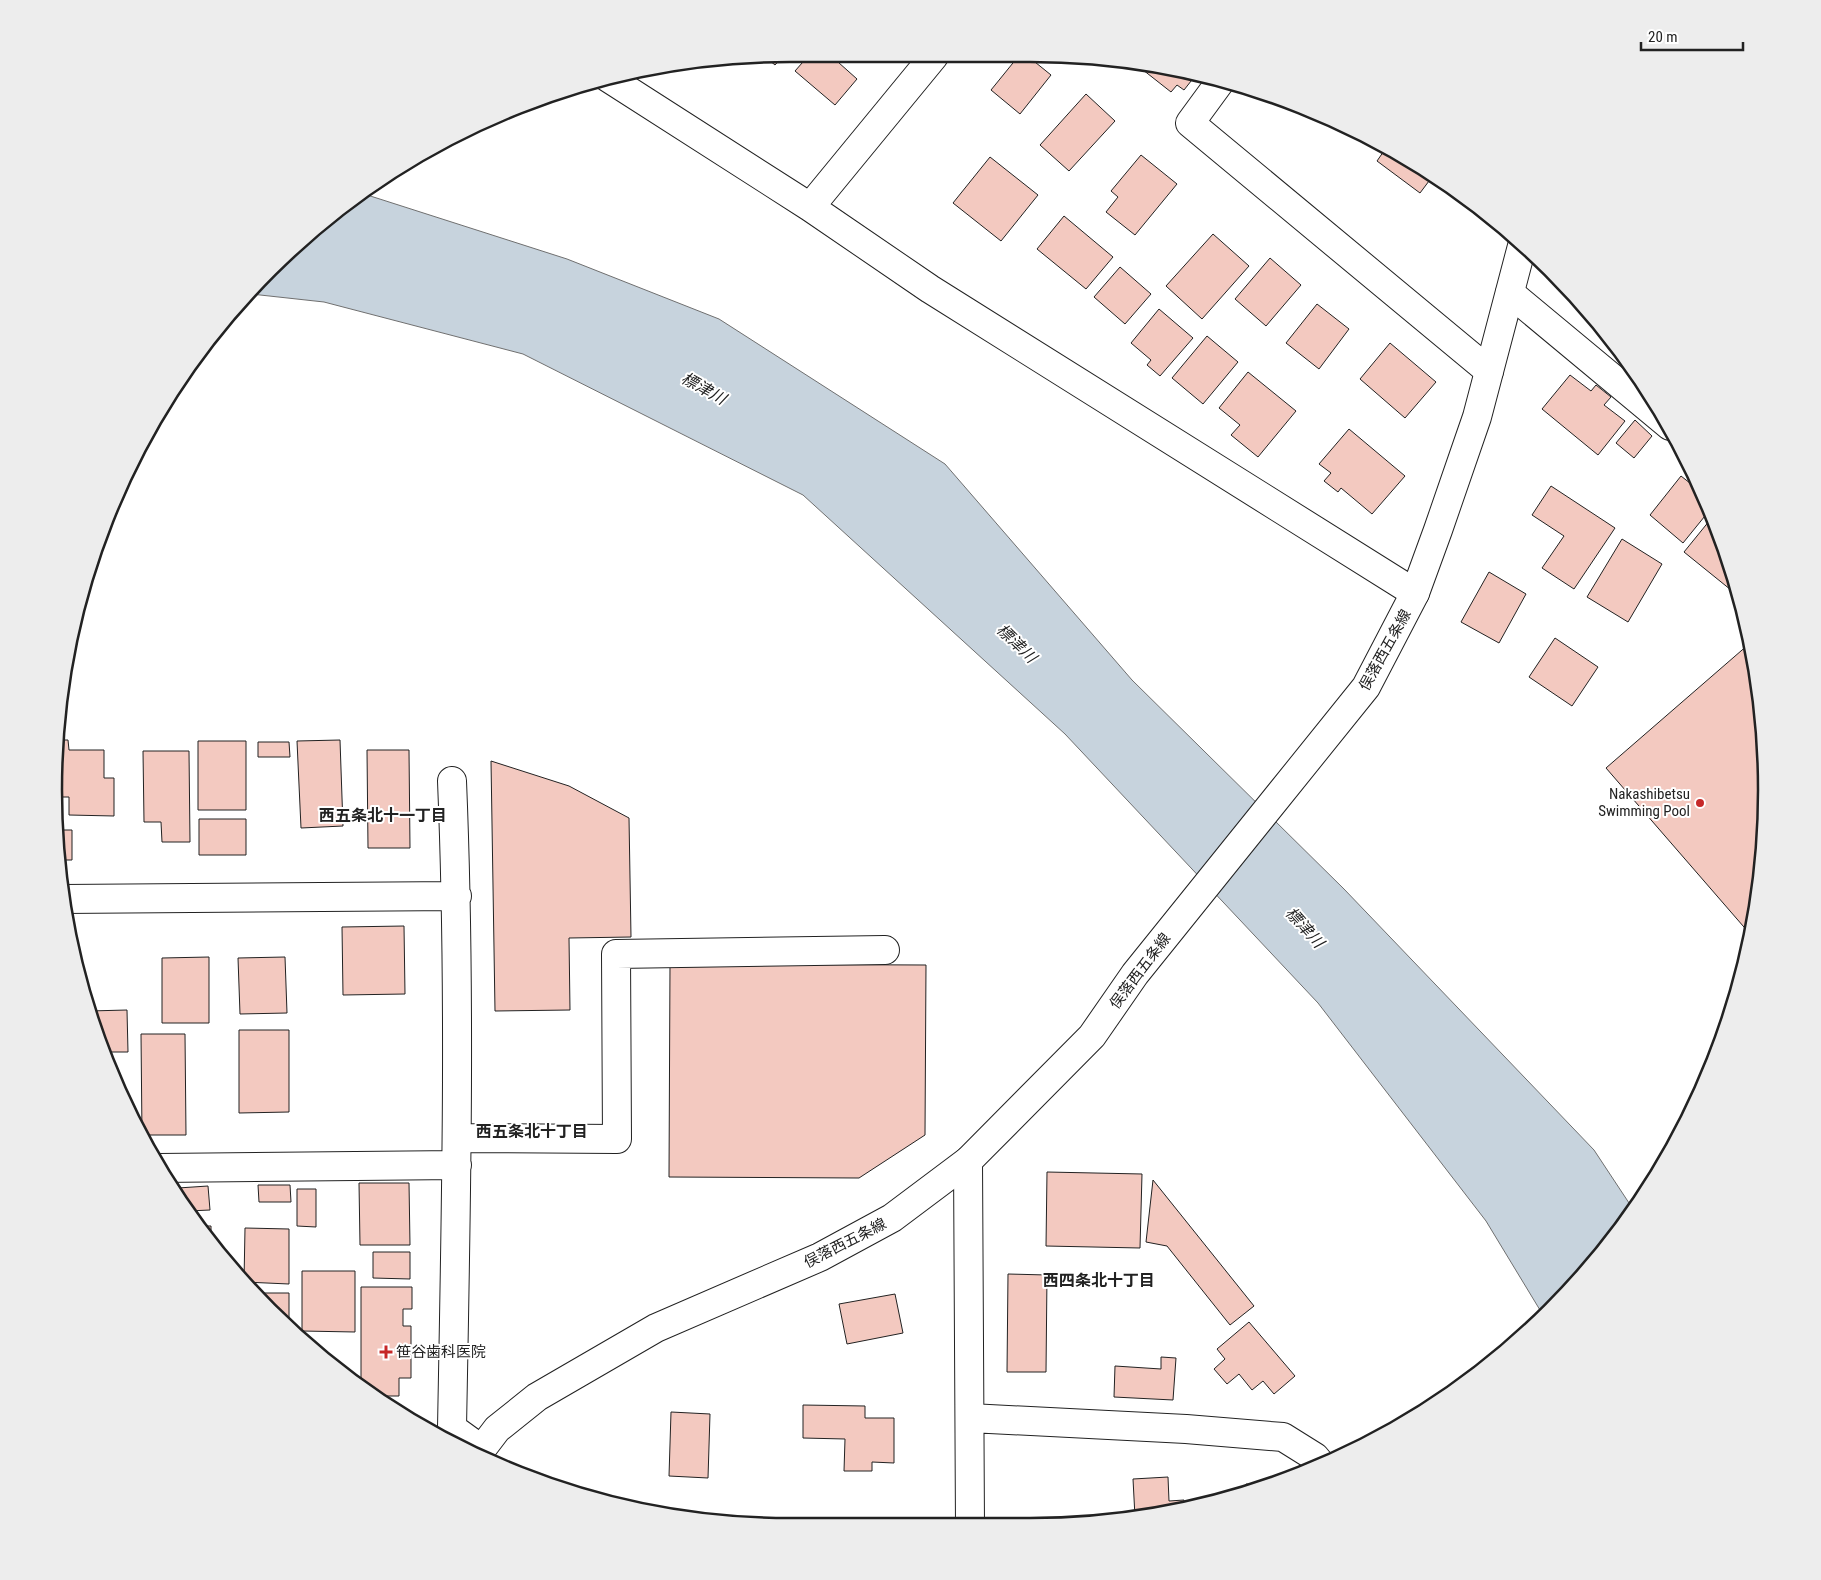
<svg xmlns="http://www.w3.org/2000/svg" width="1821" height="1580" font-family="'Roboto Condensed','Noto Sans JP',sans-serif">
<style>
.water{fill:#c7d3dd;stroke:#6f6f6f}
.building{fill:#f3c9c0;stroke:#222}
.lines{fill:none;stroke-linecap:round;stroke-linejoin:round}
.minor-casing{stroke:#222;stroke-width:30}
.major-casing{stroke:#222;stroke-width:30}
.minor{stroke:#fff;stroke-width:28}
.major{stroke:#fff;stroke-width:28}
.poi-dot{fill:#c62828;stroke:#fff;stroke-width:2}
.labels{text-anchor:middle;stroke-width:4;stroke-linejoin:round;paint-order:stroke}
.street-label{font-size:15px;fill:#222;stroke:#fff}
.poi-label{font-size:15px;fill:#222;stroke:#fff;text-anchor:end}
.water-label{font-size:16px;font-style:italic;fill:#222;stroke:#fff}
.neighbourhood-label{font-size:16px;font-weight:bold;fill:#222;stroke:#fff}
.rim{fill:none;stroke:#222;stroke-width:2.5}
</style>
<rect width="100%" height="100%" fill="#fff"/>
<path class="water" d="M 361,193 L 567,259 L 719,319 L 945,464 L 1132,680 L 1344,889 L 1594,1150 L 1633,1209 L 1615,1238 L 1543,1315 L 1486,1221 L 1318,1003 L 1065,734 L 803,495 L 523,354 L 324,302 L 251,294 L 305,236 Z"/>
<path class="building" d="M 785,54 L 775,65 L 763,55 Z
M 810,54 L 829,54 L 857,79 L 835,105 L 795,71 Z
M 1017,58 L 1030,58 L 1051,75 L 1020,114 L 991,90 Z
M 1141,63 L 1195,76 L 1184,90 L 1177,85 L 1171,92 L 1138,66 Z
M 1086,94 L 1115,121 L 1069,171 L 1040,145 Z
M 1386,148 L 1432,177 L 1420,193 L 1377,161 Z
M 1141,155 L 1177,184 L 1135,235 L 1106,212 L 1118,197 L 1111,191 Z
M 990,157 L 1038,195 L 1001,241 L 953,203 Z
M 1064,216 L 1113,257 L 1086,289 L 1037,249 Z
M 1213,234 L 1249,266 L 1202,319 L 1166,286 Z
M 1270,258 L 1301,285 L 1266,326 L 1235,299 Z
M 1120,267 L 1151,294 L 1125,324 L 1094,297 Z
M 1317,304 L 1349,329 L 1319,369 L 1286,343 Z
M 1159,309 L 1193,338 L 1160,376 L 1147,365 L 1151,360 L 1131,343 Z
M 1207,336 L 1238,362 L 1203,404 L 1172,378 Z
M 1390,343 L 1436,382 L 1405,418 L 1360,379 Z
M 1248,372 L 1296,411 L 1258,457 L 1231,435 L 1240,425 L 1219,408 Z
M 1570,375 L 1591,391 L 1596,385 L 1611,397 L 1604,405 L 1625,421 L 1598,455 L 1542,409 Z
M 1635,420 L 1652,436 L 1634,458 L 1616,443 Z
M 1349,429 L 1405,476 L 1372,514 L 1341,488 L 1338,492 L 1324,481 L 1331,473 L 1319,464 Z
M 1681,476 L 1700,491 L 1709,511 L 1683,543 L 1650,515 Z
M 1551,486 L 1615,528 L 1574,589 L 1542,568 L 1564,536 L 1532,515 Z
M 1710,520 L 1715,524 L 1728,554 L 1736,585 L 1731,590 L 1684,552 Z
M 1622,539 L 1662,564 L 1628,622 L 1587,597 Z
M 1489,572 L 1526,594 L 1499,643 L 1461,622 Z
M 1555,638 L 1598,667 L 1572,706 L 1529,677 Z
M 1749,644 L 1761,694 L 1766,838 L 1750,934 L 1606,768 Z
M 59,740 L 68,740 L 69,750 L 104,750 L 104,778 L 114,778 L 114,816 L 69,815 L 69,797 L 60,797 L 60,774 L 57,774 Z
M 340,740 L 343,826 L 301,828 L 297,741 Z
M 198,741 L 246,741 L 246,810 L 198,810 Z
M 258,742 L 289,742 L 290,757 L 258,757 Z
M 367,750 L 409,750 L 410,848 L 368,848 Z
M 143,751 L 189,751 L 190,842 L 162,842 L 161,822 L 144,822 Z
M 491,761 L 569,786 L 629,818 L 631,937 L 569,938 L 570,1010 L 495,1011 Z
M 199,819 L 246,819 L 246,855 L 199,855 Z
M 57,830 L 72,830 L 72,860 L 58,860 Z
M 404,926 L 405,994 L 343,995 L 342,927 Z
M 209,957 L 209,1023 L 162,1023 L 162,958 Z
M 285,957 L 287,1013 L 240,1014 L 238,958 Z
M 670,964 L 926,965 L 925,1135 L 859,1178 L 669,1177 Z
M 127,1010 L 128,1052 L 104,1052 L 89,1011 Z
M 239,1030 L 289,1030 L 289,1112 L 239,1113 Z
M 141,1034 L 185,1034 L 186,1135 L 142,1135 Z
M 1047,1172 L 1142,1174 L 1140,1248 L 1046,1246 Z
M 1153,1180 L 1254,1306 L 1230,1325 L 1167,1246 L 1146,1242 Z
M 359,1183 L 409,1183 L 410,1245 L 360,1245 Z
M 258,1185 L 290,1185 L 291,1202 L 259,1202 Z
M 208,1186 L 210,1210 L 188,1211 L 179,1198 L 178,1188 Z
M 297,1189 L 316,1189 L 316,1227 L 297,1226 Z
M 198,1226 L 211,1226 L 211,1244 L 206,1238 Z
M 245,1228 L 289,1229 L 289,1284 L 244,1282 Z
M 373,1252 L 410,1252 L 410,1279 L 373,1278 Z
M 302,1271 L 355,1271 L 355,1332 L 302,1331 Z
M 1008,1274 L 1047,1275 L 1046,1372 L 1007,1372 Z
M 361,1287 L 412,1287 L 412,1309 L 403,1309 L 403,1326 L 411,1326 L 411,1378 L 399,1378 L 399,1396 L 373,1396 L 361,1386 Z
M 254,1293 L 289,1293 L 289,1327 L 269,1310 Z
M 895,1294 L 903,1333 L 847,1344 L 839,1304 Z
M 1249,1322 L 1295,1376 L 1274,1394 L 1263,1381 L 1252,1390 L 1239,1374 L 1227,1384 L 1214,1369 L 1225,1359 L 1217,1349 Z
M 1161,1357 L 1176,1358 L 1173,1400 L 1114,1397 L 1115,1366 L 1161,1369 Z
M 803,1405 L 865,1406 L 865,1418 L 894,1418 L 894,1463 L 872,1462 L 872,1471 L 844,1471 L 845,1439 L 803,1438 Z
M 671,1412 L 710,1414 L 708,1478 L 669,1476 Z
M 1168,1477 L 1169,1501 L 1184,1500 L 1185,1509 L 1135,1517 L 1133,1479 Z
M 1246,1484 L 1268,1486 L 1268,1487 L 1245,1493 Z
M 871,1522 L 947,1523 L 947,1525 L 871,1526 Z"/>
<g class="lines">
<defs>
<path id="minor" d="M 607,77 L 810,207 L 930,289 L 1415,593
M 1220,82 L 1190,123 L 1489,371
M 810,207 L 934,56
M 1510,293 L 1670,426
M 452,781 C 461,997 456,1212 452,1428 L 481,1449
M 63,899 L 457,896
M 457,1138 L 617,1139 L 616,954 L 885,950
M 968,1161 L 970,1525
M 159,1168 L 457,1165
M 970,1418 L 1186,1429 L 1283,1437 L 1315,1457 L 1320,1463"/>
<path id="major" d="M 478,1454 L 497,1429 L 537,1397 L 656,1328 L 820,1257 L 892,1218 L 968,1161 L 1092,1036 L 1135,974 L 1366,687 L 1415,593 L 1438,530 L 1477,417 L 1522,246"/>
</defs>
<use href="#minor" class="minor-casing"/>
<use href="#major" class="major-casing"/>
<use href="#minor" class="minor"/>
<use href="#major" class="major"/>
</g>
<g class="poi-dot">
<circle cx="1700" cy="803" r="5"/>
<path d="M383.5 1344.5h5v5h5v5h-5v5h-5v-5h-5v-5h5z"/>
</g>
<g class="labels">
<g class="street-label">
<text transform="translate(1385 650) rotate(-61)" y="5">俣落西五条線</text>
<text transform="translate(1140 971) rotate(-53)" y="5">俣落西五条線</text>
<text transform="translate(845 1243) rotate(-27)" y="5">俣落西五条線</text>
</g>
<g class="poi-label">
<text x="1690" y="799">Nakashibetsu<tspan x="1690" dy="17">Swimming Pool</tspan></text>
<text x="396" y="1357" text-anchor="start">笹谷歯科医院</text>
</g>
<g class="water-label">
<text transform="translate(704 388) rotate(29)" y="6">標津川</text>
<text transform="translate(1017 643) rotate(44)" y="6">標津川</text>
<text transform="translate(1305 927) rotate(48)" y="6">標津川</text>
</g>
<g class="neighbourhood-label">
<text x="383" y="821">西五条北十一丁目</text>
<text x="532" y="1137">西五条北十丁目</text>
<text x="1099" y="1286">西四条北十丁目</text>
</g>
</g>
<path d="M0 0H1821V1580H0ZM790 62H1030A728 728 0 0 1 1758 790V790A728 728 0 0 1 1030 1518H790A728 728 0 0 1 62 790V790A728 728 0 0 1 790 62Z" fill="#ededed" fill-rule="evenodd"/>
<path class="rim" d="M790 62H1030A728 728 0 0 1 1758 790V790A728 728 0 0 1 1030 1518H790A728 728 0 0 1 62 790V790A728 728 0 0 1 790 62Z"/>
<path d="M1641 42v8h102v-8" fill="none" stroke="#222222" stroke-width="2.5"/>
<text x="1648" y="42" font-size="15" fill="#222222" stroke="#ffffff" stroke-width="4" paint-order="stroke">20 m</text>
</svg>
